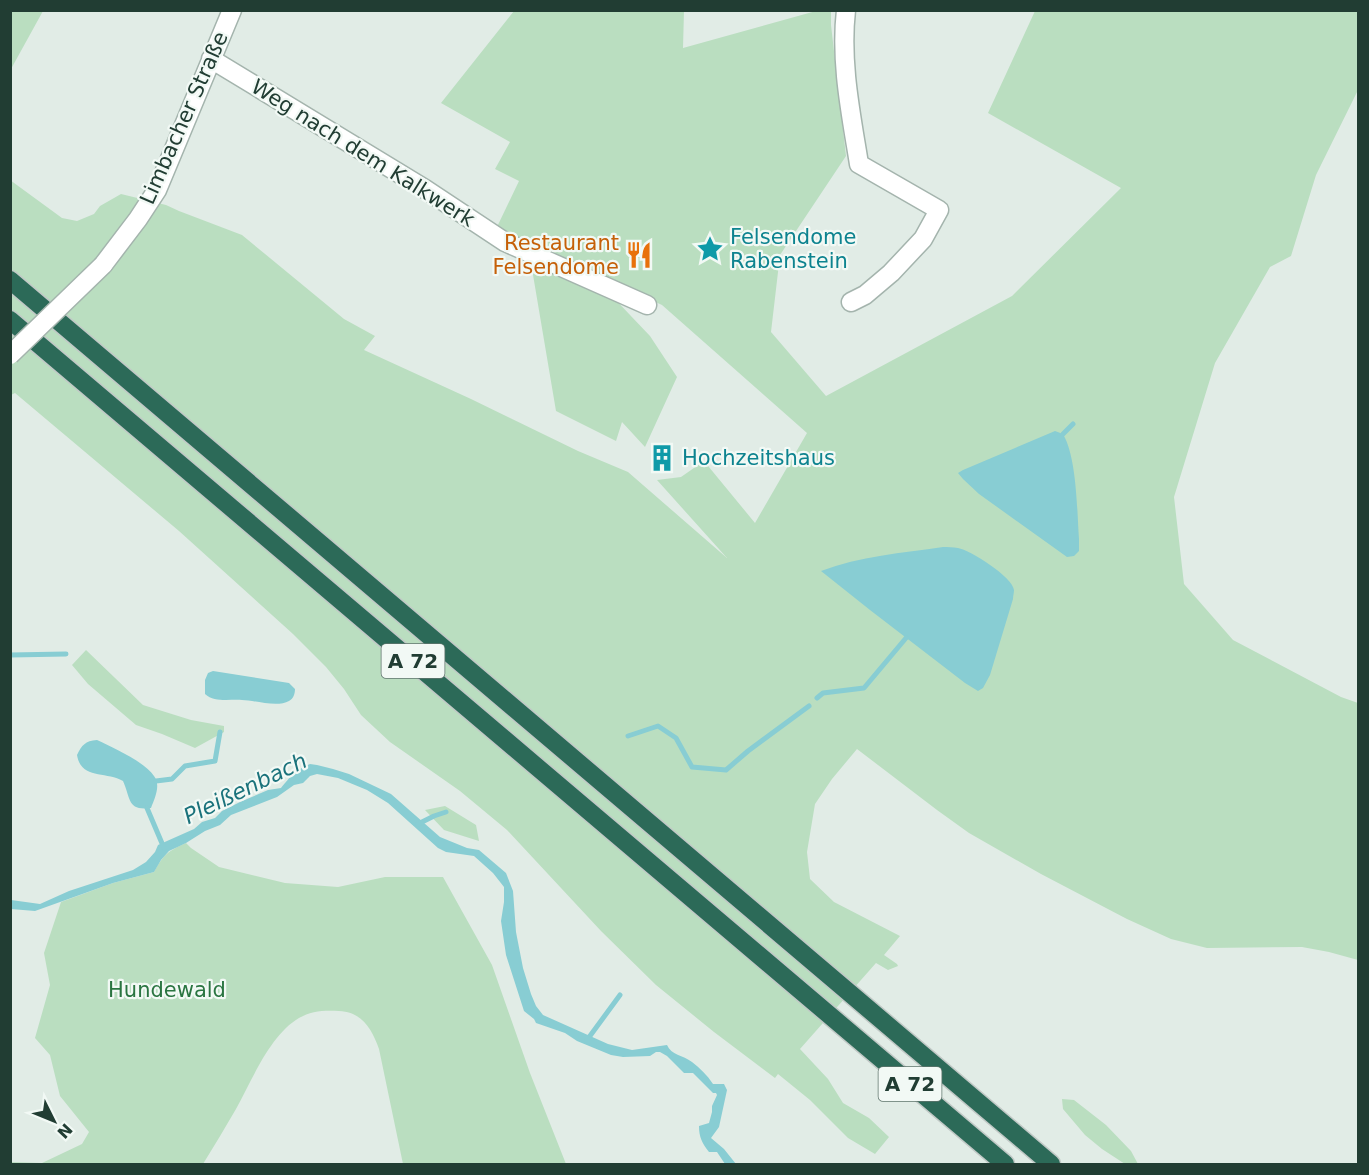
<svg xmlns="http://www.w3.org/2000/svg" width="1369" height="1175" font-family="'DejaVu Sans',sans-serif">
<style>
.green{fill:#badec0}
.water{fill:#88cdd3}
.lines{fill:none;stroke-linecap:round;stroke-linejoin:round}
.stream{stroke:#88cdd3;stroke-width:5}
.minor-casing{stroke:#a4b4ad;stroke-width:21}
.highway-casing{stroke:#c1c9c6;stroke-width:21}
.minor{stroke:#fff;stroke-width:18}
.highway{stroke:#2c6a58;stroke-width:18}
.minor-bridge-casing{stroke:#a4b4ad;stroke-width:21;stroke-linecap:butt}
.minor-bridge{stroke:#fff;stroke-width:18}
.labels{text-anchor:middle;stroke-width:4.5;stroke-linejoin:round;paint-order:stroke}
.shield{fill:#f2f9f5;stroke:#60756d;stroke-width:1.5}
.shield-label{font-size:20px;font-weight:bold;fill:#213d33}
.street-label{font-size:21px;fill:#213d33;stroke:#f2f9f5}
.culture-label{font-size:21px;fill:#0d838f;stroke:#f2f9f5;text-anchor:start}
.food-label{font-size:21px;fill:#c56008;stroke:#f2f9f5;text-anchor:end}
.park-label{font-size:21px;fill:#2a7541;stroke:#f2f9f5}
.water-label{font-size:22px;font-style:italic;fill:#1a727b;stroke:#f2f9f5}
</style>
<rect width="100%" height="100%" fill="#e1ece6"/>
<path class="green" d="M 11,10 L 43,11 L 11,69 L 10,11 Z
M 514,11 L 684,11 L 683,48 L 816,11 L 831,11 L 831,25 L 846,156 L 780,255 L 771,332 L 826,396 L 1012,296 L 1121,188 L 988,113 L 1035,11 L 1358,11 L 1358,90 L 1316,175 L 1291,256 L 1270,267 L 1215,363 L 1174,497 L 1184,584 L 1233,640 L 1341,697 L 1358,703 L 1358,960 L 1329,952 L 1302,947 L 1207,948 L 1171,939 L 1127,919 L 1041,874 L 969,833 L 937,810 L 857,749 L 832,779 L 815,804 L 807,852 L 810,879 L 834,902 L 900,936 L 884,955 L 897,964 L 898,966 L 888,970 L 876,963 L 800,1049 L 828,1079 L 843,1103 L 869,1118 L 889,1137 L 875,1154 L 848,1138 L 810,1100 L 778,1074 L 775,1078 L 714,1032 L 656,985 L 601,931 L 507,830 L 460,791 L 390,742 L 361,715 L 344,689 L 326,667 L 293,634 L 179,531 L 15,393 L 11,395 L 10,180 L 62,218 L 77,221 L 94,214 L 100,206 L 121,194 L 166,205 L 179,211 L 242,235 L 344,319 L 375,336 L 364,350 L 471,399 L 578,451 L 628,472 L 727,558 L 657,480 L 681,477 L 704,461 L 755,523 L 807,433 L 662,305 L 496,229 L 519,181 L 495,169 L 510,142 L 441,103 Z
M 531,263 L 611,295 L 650,336 L 677,377 L 645,447 L 622,422 L 616,441 L 556,411 Z
M 86,650 L 143,705 L 191,720 L 224,726 L 224,732 L 195,748 L 162,734 L 136,725 L 88,684 L 72,665 Z
M 445,806 L 476,825 L 479,841 L 444,830 L 425,810 Z
M 186,843 L 191,848 L 219,867 L 285,883 L 338,887 L 385,877 L 443,877 L 492,965 L 530,1073 L 566,1164 L 403,1164 L 379,1049 C 372,1029 362,1012 339,1011 C 324,1010 311,1011 299,1018 C 270,1035 252,1080 236,1109 C 225,1128 214,1146 203,1164 L 11,1164 L 11,1162 L 42,1163 L 82,1144 L 89,1132 L 60,1096 L 50,1055 L 35,1038 L 50,985 L 44,953 L 61,902 L 113,883 L 154,872 C 164,854 168,851 186,843 Z
M 1062,1099 L 1074,1100 L 1106,1125 L 1131,1151 L 1138,1164 L 1125,1164 L 1102,1149 L 1085,1135 L 1063,1109 Z"/>
<path class="water" d="M 1055,431 L 1063,434 C 1077,458 1077,511 1079,539 L 1079,551 L 1074,556 L 1067,557 L 979,494 L 963,479 L 958,473 L 963,470 Z
M 943,547 C 948,547 953,547 958,548 C 970,550 1013,577 1014,590 C 1014,593 1013,596 1013,599 L 990,675 L 983,688 L 978,691 L 965,683 L 870,610 L 821,571 C 860,556 902,553 943,547 Z
M 213,671 L 289,683 L 295,689 C 295,694 293,699 289,701 C 277,708 254,700 242,700 C 230,699 215,703 205,694 L 205,680 L 208,673 Z
M 97,740 C 112,747 145,762 154,776 C 161,785 155,798 151,808 C 127,811 131,799 123,781 C 106,771 81,780 77,755 C 82,745 85,741 97,740 Z
M 310,764 L 317,765 L 333,769 L 349,774 L 391,794 L 440,837 L 467,848 L 479,850 L 506,873 L 513,891 L 516,932 L 523,968 L 531,994 L 536,1006 L 543,1015 L 608,1044 L 632,1050 L 667,1045 C 671,1055 683,1055 692,1062 C 700,1068 707,1075 713,1084 L 724,1084 L 727,1090 L 719,1127 L 711,1138 L 724,1149 L 736,1164 L 725,1164 L 717,1152 L 709,1152 C 702,1143 699,1137 699,1126 L 709,1123 L 712,1112 L 712,1106 L 717,1095 L 716,1093 L 713,1093 L 693,1073 L 684,1073 L 667,1056 L 660,1052 L 656,1052 L 650,1056 L 623,1057 L 611,1055 L 577,1041 L 565,1033 L 536,1023 L 534,1019 L 524,1011 L 506,955 L 501,921 L 504,902 L 504,887 L 493,873 L 474,856 L 446,852 L 438,848 L 388,803 L 367,790 L 338,778 L 317,774 L 310,776 L 303,783 L 294,785 L 277,797 L 231,815 L 220,825 L 205,831 L 186,843 L 169,851 L 161,860 L 154,872 L 113,883 L 35,911 L 11,909 L 11,900 L 40,904 L 69,891 L 133,870 L 146,862 L 155,852 L 158,845 L 194,829 L 202,822 L 215,818 L 222,811 L 240,802 L 268,790 L 281,788 C 291,776 294,771 310,764 Z"/>
<g class="lines">
<path class="stream" d="M 1063,434 L 1073,424
M 10,655 L 66,654
M 817,698 L 823,693 L 864,688 L 906,638
M 628,736 L 658,726 L 676,738 L 692,767 L 726,770 L 748,751 L 809,706
M 156,781 L 172,779 L 185,766 L 215,761 L 220,732
M 147,808 L 164,848
M 418,824 L 434,816 L 446,812
M 587,1040 L 620,995"/>
<defs>
<path id="minor" d="M 846,10 C 840,62 851,114 859,164 L 939,210 L 923,239 L 891,273 L 865,295 L 851,302
M 211,59 L 425,189 L 505,242 L 647,305
M 103,265 L 138,219 L 157,190 L 232,10"/>
<path id="highway" d="M 10,280 L 1051,1164
M 10,320 L 1005,1164"/>
</defs>
<use href="#minor" class="minor-casing"/>
<use href="#highway" class="highway-casing"/>
<use href="#minor" class="minor"/>
<use href="#highway" class="highway"/>
<defs>
<path id="minor-bridge" d="M 10,355 L 103,265"/>
</defs>
<use href="#minor-bridge" class="minor-bridge-casing"/>
<use href="#minor-bridge" class="minor-bridge"/>
</g>
<defs>
<symbol id="sight-bare" viewBox="-9 -9 18 18"><path d="M0-6L1.8-2.2L6-1.7L2.9 1.2L3.7 5.4L0 3.3L-3.7 5.4L-2.9 1.2L-6-1.7L-1.8-2.2Z" fill="#0f9aa8" stroke="#f2f9f5" stroke-width="2.5" paint-order="stroke"/></symbol>
<symbol id="restaurant-bare" viewBox="-9 -9 18 18"><path d="M-5-6h1v4h1v-4h1v4h1v-4h1v5L-1.5 .5V6h-2V.5L-5-1ZM5-6V6H3V1.5H1.5Q1.5-4 5-6Z" fill="#e8710a" stroke="#f2f9f5" stroke-width="2.5" paint-order="stroke"/></symbol>
<symbol id="building-bare" viewBox="-9 -9 18 18"><path d="M-4-6H4V6H1V3H-1V6H-4ZM-2.5-4.3h1.7v1.8h-1.7ZM.8-4.3h1.7v1.8H.8ZM-2.5-1h1.7V.8h-1.7ZM.8-1h1.7V.8H.8Z" fill="#0f9aa8" stroke="#f2f9f5" stroke-width="2.5" paint-order="stroke"/></symbol>
</defs>
<g fill-rule="evenodd">
<use href="#sight-bare" x="691" y="230" width="38" height="38"/>
<use href="#restaurant-bare" x="620" y="236" width="38" height="38"/>
<use href="#building-bare" x="643" y="439" width="38" height="38"/>
</g>
<g class="labels">
<g class="shield">
<rect x="381.5" y="644" width="63" height="34" rx="4.5"/>
<rect x="878.5" y="1067" width="63" height="34" rx="4.5"/>
</g>
<g class="shield-label">
<text x="413" y="668">A 72</text>
<text x="910" y="1091">A 72</text>
</g>
<g class="street-label">
<text transform="translate(184 118) rotate(-66)" y="7">Limbacher Straße</text>
<text transform="translate(363 153) rotate(32)" y="7">Weg nach dem Kalkwerk</text>
</g>
<g class="culture-label">
<text x="730" y="244">Felsendome<tspan x="730" dy="24">Rabenstein</tspan></text>
<text x="682" y="465">Hochzeitshaus</text>
</g>
<g class="food-label">
<text x="619" y="250">Restaurant<tspan x="619" dy="24">Felsendome</tspan></text>
</g>
<g class="park-label">
<text x="167" y="997">Hundewald</text>
</g>
<g class="water-label">
<text transform="translate(245 788) rotate(-26)" y="8">Pleißenbach</text>
</g>
</g>
<rect width="1369" height="1175" fill="none" stroke="#213d33" stroke-width="24"/>
<g transform="translate(54 1121) rotate(133)" stroke="#f2f9f5" stroke-width="4.5" paint-order="stroke">
<path d="M0-4.5L10 22L0 15L-10 22Z" fill="#213d33"/>
<text y="-9" font-size="16" font-weight="bold" text-anchor="middle" fill="#213d33">N</text>
</g>
</svg>
